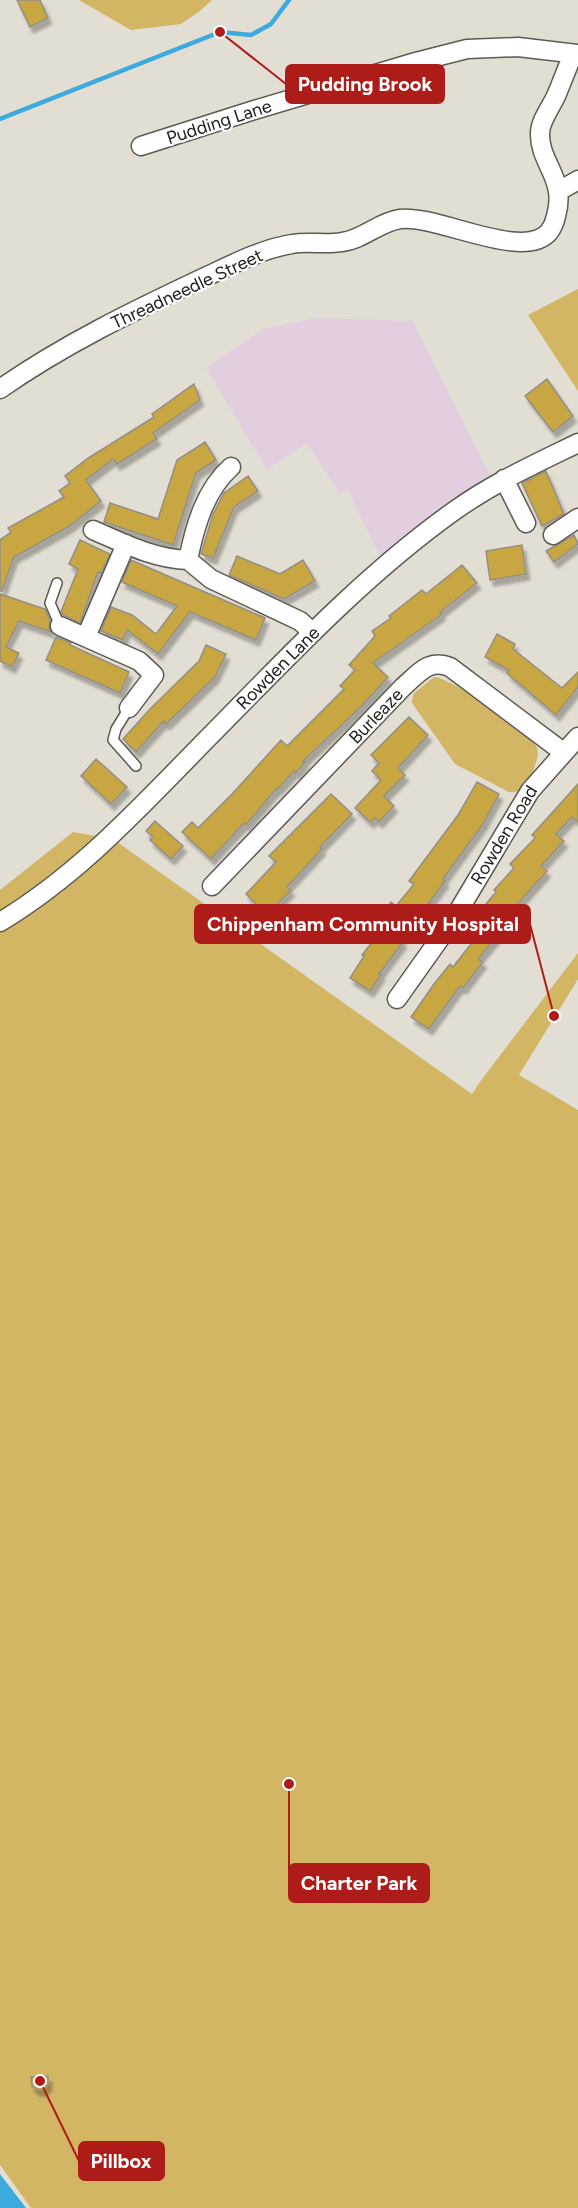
<svg xmlns="http://www.w3.org/2000/svg" width="578" height="2208" font-family="Figtree,sans-serif">
<style>
.commercial{fill:#e1cede}
.green{fill:#d3b663}
.water{fill:#3daade}
.lines{fill:none;stroke-linecap:round;stroke-linejoin:round}
.stream{stroke:#3daade;stroke-width:4.5}
.building{fill:#c8a643;stroke:#938f86;stroke-width:1.5;filter:url(#shadow)}
.lane-casing{stroke:#5d5a52;stroke-width:12}
.street-casing{stroke:#5d5a52;stroke-width:21}
.lane{stroke:#fff;stroke-width:9}
.street{stroke:#fff;stroke-width:18}
.labels{text-anchor:middle;stroke-width:4.5;stroke-linejoin:round;paint-order:stroke}
.street-label{font-size:18px;fill:#22201d;stroke:#fff}
.leader{fill:none;stroke:#ad1c18;stroke-width:2}
.callout-dot{fill:#ad1c18;stroke:#fff;stroke-width:2}
.callout{fill:#ad1c18;stroke:#ad1c18;stroke-width:2}
.callout-label{font-size:20px;text-anchor:middle;font-weight:bold;fill:#fff}
</style>
<defs>
<filter id="shadow"><feDropShadow dx="3.5" dy="6" stdDeviation="1.5" flood-color="#0004"/></filter>
</defs>
<rect width="100%" height="100%" fill="#e2ded4"/>
<path class="commercial" d="M 316,318 L 413,321 L 490,475 L 381,559 L 348,490 L 339,493 L 307,443 L 267,470 L 206,368 L 263,329 Z"/>
<path class="green" d="M 79,0 L 212,0 L 200,11 L 181,24 L 131,30 Z
M 578,289 L 578,391 L 528,315 Z
M 434,677 C 448,676 525,729 534,742 C 537,746 538,751 538,755 C 534,770 527,794 509,792 L 455,764 L 412,703 L 413,694 Z
M 73,832 L 113,839 L 472,1094 L 482,1079 L 578,953 L 578,979 L 519,1075 L 578,1110 L 578,2208 L 31,2208 L 0,2165 L 0,890 Z"/>
<path class="water" d="M 0,2174 L 26,2208 L 0,2208 Z"/>
<g class="lines">
<path class="stream" d="M 0,119 L 220,32 L 251,35 L 271,24 L 289,0"/>
</g>
<path class="building" d="M 17,0 L 40,0 L 48,18 L 30,27 Z
M 547,379 L 573,416 L 553,432 L 525,396 Z
M 194,384 L 200,400 L 153,433 L 157,439 L 117,464 L 113,459 L 86,480 L 101,501 L 68,527 L 14,557 L 2,591 L 0,591 L 0,540 L 11,532 L 8,528 L 64,497 L 59,491 L 70,483 L 65,476 L 88,458 L 154,417 L 152,414 Z
M 205,442 L 216,460 L 196,473 L 173,545 L 104,522 L 110,503 L 158,519 L 177,460 Z
M 546,471 L 564,514 L 542,526 L 522,483 Z
M 248,476 L 258,491 L 234,507 L 213,558 L 201,554 L 213,514 L 224,493 Z
M 574,535 L 578,544 L 554,562 L 546,551 Z
M 80,540 L 110,554 L 101,573 L 98,572 L 80,623 L 63,615 L 61,612 L 78,569 L 69,564 Z
M 522,545 L 526,574 L 490,580 L 486,551 Z
M 237,556 L 280,574 L 303,560 L 315,581 L 284,599 L 229,575 Z
M 131,560 L 265,618 L 256,640 L 190,612 L 158,654 L 127,630 L 123,640 L 101,631 L 111,607 L 132,615 L 156,634 L 177,606 L 122,582 Z
M 462,565 L 477,583 L 440,612 L 442,614 L 373,663 L 388,677 L 362,706 L 303,761 L 305,762 L 296,773 L 294,771 L 278,789 L 277,788 L 246,825 L 244,823 L 211,859 L 182,832 L 192,822 L 198,828 L 233,793 L 281,740 L 287,746 L 344,689 L 340,686 L 355,670 L 349,665 L 375,636 L 372,631 L 391,618 L 389,616 L 422,590 L 426,594 Z
M 0,594 L 45,609 L 50,621 L 49,627 L 51,632 L 19,621 L 6,647 L 19,653 L 12,667 L 0,661 Z
M 497,634 L 515,644 L 513,649 L 562,688 L 578,672 L 578,687 L 556,715 L 507,673 L 509,670 L 485,657 Z
M 56,637 L 71,643 L 70,645 L 129,672 L 120,693 L 46,660 Z
M 206,645 L 226,654 L 215,677 L 166,724 L 164,721 L 136,752 L 123,739 L 151,708 L 199,661 Z
M 409,717 L 428,735 L 398,768 L 405,775 L 384,796 L 394,806 L 379,822 L 375,818 L 370,822 L 355,808 L 381,780 L 372,771 L 379,763 L 371,755 Z
M 96,759 L 127,787 L 111,804 L 81,776 Z
M 477,782 L 499,794 L 483,824 L 443,879 L 445,881 L 429,903 L 431,904 L 400,940 L 403,942 L 379,974 L 381,975 L 370,991 L 350,978 L 364,956 L 362,955 L 390,919 L 382,913 L 391,902 L 396,906 L 414,884 L 409,881 L 458,815 Z
M 578,784 L 578,822 L 572,817 L 556,834 L 564,841 L 541,866 L 547,871 L 512,910 L 516,913 L 478,959 L 483,962 L 463,988 L 460,986 L 429,1029 L 411,1017 L 434,984 L 450,964 L 453,967 L 474,940 L 468,935 L 485,915 L 480,911 L 496,892 L 494,890 L 514,868 L 510,864 L 535,838 L 532,835 Z
M 331,794 L 352,814 L 320,847 L 322,849 L 287,887 L 291,890 L 267,915 L 246,894 L 276,862 L 269,856 Z
M 155,821 L 183,846 L 171,859 L 150,840 L 153,837 L 146,831 Z
M 48,2076 L 48,2085 L 43,2090 L 37,2090 L 32,2086 L 31,2077 Z"/>
<g class="lines">
<defs>
<path id="lane" d="M 57,583 L 50,603 L 60,626
M 129,708 L 116,729 L 113,740 L 136,766"/>
<path id="street" d="M 141,146 L 251,111 L 412,63 L 467,49 L 518,47 L 578,54
M 559,191 L 578,180
M 0,389 C 63,345 133,311 203,278 C 231,265 261,249 292,244 C 308,241 325,245 342,242 C 362,240 379,222 400,219 C 436,214 523,262 549,232 C 552,228 555,221 556,216 C 567,179 539,163 540,133 C 540,121 551,107 556,96 C 562,82 567,68 573,54
M 231,467 C 205,490 195,526 188,560 L 211,579 L 300,621 L 312,632
M 504,479 L 526,523
M 93,530 C 123,543 154,559 188,560
M 553,535 L 578,518
M 60,626 L 139,661 L 154,675 L 129,708
M 86,637 L 126,544
M 212,886 L 403,687 C 418,674 429,658 450,667 L 563,752
M 0,922 C 80,874 142,805 207,739 C 286,659 363,576 454,511 C 493,483 535,464 578,443
M 397,999 L 453,920 L 530,791 L 578,737"/>
</defs>
<use href="#lane" class="lane-casing"/>
<use href="#street" class="street-casing"/>
<use href="#lane" class="lane"/>
<use href="#street" class="street"/>
</g>
<g class="labels">
<g class="street-label">
<text transform="translate(219 122) rotate(-18)" y="6">Pudding Lane</text>
<text transform="translate(187 289) rotate(-25)" y="6">Threadneedle Street</text>
<text transform="translate(278 668) rotate(-45)" y="6">Rowden Lane</text>
<text transform="translate(376 716) rotate(-46)" y="6">Burleaze</text>
<text transform="translate(504 835) rotate(-59)" y="6">Rowden Road</text>
</g>
</g>
<path class="leader" d="M220 32L286 84M554 1016L530 924M289 1784L289 1883M40 2081L79 2161"/>
<g class="callout-dot">
<circle cx="220" cy="32" r="6"/>
<circle cx="554" cy="1016" r="6"/>
<circle cx="289" cy="1784" r="6"/>
<circle cx="40" cy="2081" r="6"/>
</g>
<g class="callout">
<rect x="286" y="65" width="158" height="38" rx="6"/>
<rect x="195" y="905" width="335" height="38" rx="6"/>
<rect x="289" y="1864" width="140" height="38" rx="6"/>
<rect x="79" y="2142" width="85" height="38" rx="6"/>
</g>
<g class="callout-label">
<text x="365" y="91">Pudding Brook</text>
<text x="363" y="931">Chippenham Community Hospital</text>
<text x="359" y="1890">Charter Park</text>
<text x="121" y="2168">Pillbox</text>
</g>
</svg>
